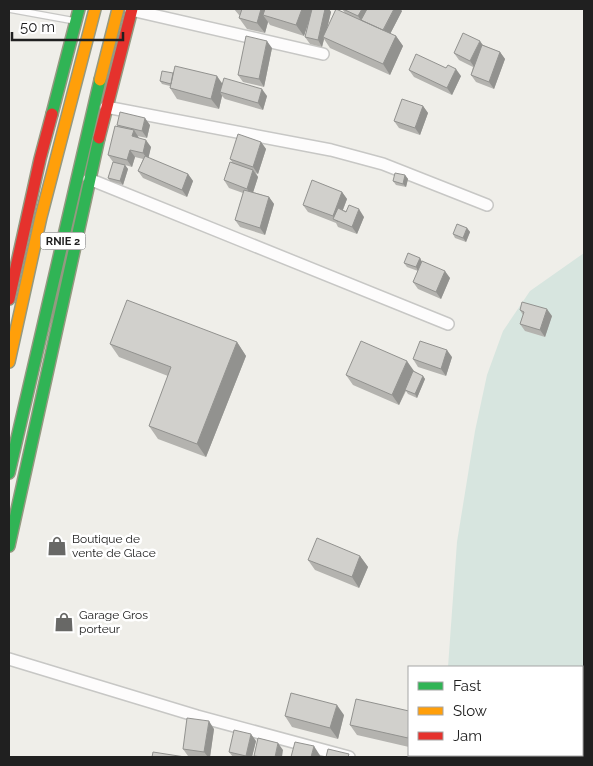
<svg xmlns="http://www.w3.org/2000/svg" width="593" height="766" font-family="Raleway,sans-serif">
<style>
.wetland{fill:#d7e5df}
.lines{fill:none;stroke-linecap:round;stroke-linejoin:round}
.lane-casing{stroke:#c7c7c5;stroke-width:8}
.street-casing{stroke:#c7c7c5;stroke-width:14}
.fast-casing{stroke:#949981;stroke-width:14}
.slow-casing{stroke:#949981;stroke-width:14}
.jam-casing{stroke:#949981;stroke-width:14}
.lane{stroke:#fdfcfc;stroke-width:5.5}
.street{stroke:#fdfcfc;stroke-width:11}
.fast{stroke:#30b455;stroke-width:11}
.slow{stroke:#ff9f0a;stroke-width:11}
.jam{stroke:#e5322d;stroke-width:11}
.wall{fill:#b4b3af}
.shaded-wall{fill:#92928f}
.building{fill:#d1d0cc;stroke:#92928f}
.labels{text-anchor:middle;stroke-width:5;stroke-linejoin:round;paint-order:stroke}
.shield{fill:#fff;stroke:#636363;stroke-width:1}
.shield-label{font-size:11px;font-weight:bold;fill:#202020}
.poi-label{font-size:12px;fill:#202020;stroke:#fff;text-anchor:start}
</style>
<rect width="100%" height="100%" fill="#efeee9"/>
<path class="wetland" d="M 584,253 L 584,757 L 437,757 L 438,755 L 582,755 L 582,667 L 448,667 L 457,542 L 475,431 L 487,375 L 503,331 L 530,291 Z"/>
<g class="lines">
<defs>
<path id="lane" d="M 9,9 L 75,21"/>
<path id="street" d="M 131,10 L 323,54
M 106,107 L 331,150 L 383,164 L 487,205
M 89,179 L 448,324
M 9,659 L 197,716 L 349,757"/>
<path id="fast" d="M 52,114 L 79,9
M 9,473 L 100,80
M 9,546 L 99,138"/>
<path id="slow" d="M 100,80 L 118,9
M 9,362 L 41,217 L 95,9"/>
<path id="jam" d="M 99,138 L 132,9
M 9,299 L 40,159 L 52,114"/>
</defs>
<use href="#lane" class="lane-casing"/>
<use href="#street" class="street-casing"/>
<use href="#fast" class="fast-casing"/>
<use href="#slow" class="slow-casing"/>
<use href="#jam" class="jam-casing"/>
<use href="#lane" class="lane"/>
<use href="#street" class="street"/>
<use href="#fast" class="fast"/>
<use href="#slow" class="slow"/>
<use href="#jam" class="jam"/>
</g>
<path class="wall" d="M 234,9 L 329,9 L 331,12 L 327,28 L 345,13 L 342,9 L 400,9 L 402,11 L 390,34 L 396,36 L 403,46 L 390,75 L 330,48 L 324,39 L 322,47 L 310,44 L 305,37 L 309,19 L 304,36 L 270,25 L 268,22 L 265,33 L 247,29 L 239,18 L 240,15 L 239,15 Z
M 483,45 L 500,52 L 505,59 L 494,89 L 476,82 L 471,75 L 473,67 L 459,60 L 454,53 Z
M 272,48 L 264,87 L 243,82 L 238,75 Z
M 409,70 L 461,76 L 452,95 L 414,77 Z
M 174,74 L 222,83 L 267,96 L 263,110 L 225,99 L 222,96 L 219,109 L 177,99 L 170,88 L 170,86 L 162,84 L 160,81 Z
M 423,106 L 428,113 L 420,135 L 399,128 L 394,121 Z
M 117,125 L 150,125 L 147,138 L 137,136 L 139,138 L 151,147 L 148,158 L 188,174 L 193,181 L 187,197 L 143,178 L 138,171 L 143,159 L 135,157 L 132,167 L 125,165 L 128,169 L 123,185 L 110,181 L 108,178 L 113,162 L 108,155 L 119,127 Z
M 261,142 L 266,149 L 258,174 L 256,173 L 258,177 L 253,192 L 269,197 L 274,204 L 265,235 L 240,227 L 235,220 L 243,193 L 229,188 L 224,180 L 232,162 L 230,159 Z
M 405,175 L 408,179 L 406,187 L 396,185 L 393,181 Z
M 342,192 L 347,199 L 343,210 L 364,217 L 357,234 L 338,227 L 336,223 L 308,212 L 303,205 Z
M 467,228 L 470,232 L 466,242 L 455,238 L 453,234 Z
M 420,258 L 422,262 L 450,278 L 441,299 L 418,289 L 413,282 L 418,271 L 407,267 L 404,263 Z
M 520,310 L 552,316 L 545,337 L 525,331 L 520,324 L 523,315 Z
M 237,342 L 246,356 L 206,457 L 158,439 L 149,426 L 168,376 L 119,357 L 110,344 Z
M 452,357 L 446,376 L 418,367 L 413,359 Z
M 414,371 L 423,376 L 425,379 L 417,398 L 408,394 L 406,391 L 399,405 L 353,385 L 346,375 Z
M 360,556 L 368,567 L 359,588 L 315,570 L 308,560 Z
M 409,711 L 409,747 L 357,735 L 350,725 Z
M 344,715 L 338,739 L 292,727 L 285,716 Z
M 214,729 L 210,757 L 194,757 L 188,756 L 183,749 Z
M 256,741 L 252,757 L 233,757 L 229,752 Z"/>
<path class="shaded-wall" d="M 261,9 L 271,9 L 263,15 L 268,22 L 265,33 L 257,23 Z
M 302,9 L 313,9 L 304,36 L 296,25 Z
M 325,9 L 329,9 L 331,12 L 325,38 L 323,37 L 324,39 L 322,47 L 318,40 Z
M 362,9 L 371,9 L 363,24 L 358,16 Z
M 394,9 L 400,9 L 402,11 L 388,38 L 383,31 Z
M 396,36 L 403,46 L 390,75 L 383,64 Z
M 267,41 L 272,48 L 264,87 L 259,79 Z
M 480,41 L 485,48 L 475,68 L 470,61 Z
M 500,52 L 505,59 L 494,89 L 489,82 Z
M 456,69 L 461,76 L 452,95 L 447,88 Z
M 217,76 L 224,86 L 220,92 L 222,96 L 219,109 L 211,99 Z
M 262,89 L 267,96 L 263,110 L 258,103 Z
M 423,106 L 428,113 L 420,135 L 415,128 Z
M 145,118 L 150,125 L 147,138 L 142,131 Z
M 134,130 L 139,138 L 132,136 Z
M 146,140 L 151,147 L 148,160 L 143,153 Z
M 261,142 L 266,149 L 258,174 L 253,167 Z
M 130,150 L 135,157 L 132,167 L 127,160 Z
M 125,165 L 128,169 L 123,185 L 120,181 Z
M 253,170 L 258,177 L 252,196 L 247,189 Z
M 188,174 L 193,181 L 187,197 L 182,190 Z
M 405,175 L 408,179 L 406,187 L 403,184 Z
M 342,192 L 347,199 L 338,222 L 335,220 L 333,216 Z
M 269,197 L 274,204 L 265,235 L 260,228 Z
M 359,209 L 364,217 L 357,234 L 352,227 Z
M 467,228 L 470,232 L 466,242 L 463,238 Z
M 420,258 L 422,262 L 418,271 L 416,267 Z
M 445,271 L 450,278 L 441,299 L 436,292 Z
M 547,309 L 552,316 L 545,337 L 540,330 Z
M 237,342 L 246,356 L 206,457 L 197,444 Z
M 447,350 L 452,357 L 446,376 L 441,369 Z
M 407,361 L 414,371 L 399,405 L 392,395 Z
M 423,376 L 425,379 L 417,398 L 415,394 Z
M 360,556 L 368,567 L 359,588 L 352,577 Z
M 337,705 L 344,715 L 338,739 L 330,728 Z
M 209,721 L 214,729 L 210,757 L 208,757 L 204,752 Z
M 251,734 L 256,741 L 252,757 L 247,757 L 246,756 Z
M 278,743 L 283,750 L 282,757 L 275,757 Z
M 314,746 L 321,757 L 311,757 Z"/>
<path class="building" d="M 242,9 L 261,9 L 257,23 L 239,18 Z
M 265,9 L 302,9 L 296,25 L 263,15 Z
M 312,9 L 325,9 L 318,40 L 305,37 Z
M 336,9 L 396,36 L 383,64 L 323,37 Z
M 343,9 L 362,9 L 358,16 Z
M 367,9 L 394,9 L 383,30 L 361,20 Z
M 463,33 L 480,41 L 470,61 L 454,53 Z
M 246,36 L 267,41 L 259,79 L 238,75 Z
M 482,45 L 500,52 L 489,82 L 471,75 Z
M 416,54 L 446,68 L 448,65 L 456,69 L 447,88 L 409,70 Z
M 175,66 L 217,76 L 211,99 L 170,88 Z
M 162,71 L 173,73 L 171,84 L 160,81 Z
M 224,78 L 262,89 L 258,103 L 220,92 Z
M 402,99 L 423,106 L 415,128 L 394,121 Z
M 120,112 L 145,118 L 142,131 L 117,125 Z
M 115,126 L 134,130 L 132,136 L 146,140 L 143,153 L 130,150 L 127,160 L 108,155 Z
M 238,134 L 261,142 L 253,167 L 230,159 Z
M 145,156 L 188,174 L 182,190 L 138,171 Z
M 113,162 L 125,165 L 120,181 L 108,178 Z
M 230,162 L 253,170 L 247,189 L 224,180 Z
M 395,173 L 405,175 L 403,184 L 393,181 Z
M 312,180 L 342,192 L 333,216 L 303,205 Z
M 244,190 L 269,197 L 260,228 L 235,220 Z
M 349,205 L 359,209 L 352,227 L 333,219 L 338,208 L 346,212 Z
M 457,224 L 467,228 L 463,238 L 453,234 Z
M 408,253 L 420,258 L 416,267 L 404,263 Z
M 422,261 L 445,271 L 436,292 L 413,282 Z
M 127,300 L 237,342 L 197,444 L 149,426 L 171,367 L 110,344 Z
M 522,302 L 547,309 L 540,330 L 520,324 L 524,312 L 520,310 Z
M 361,341 L 407,361 L 392,395 L 346,375 Z
M 420,341 L 447,350 L 441,369 L 413,359 Z
M 413,371 L 423,376 L 415,394 L 405,390 Z
M 317,538 L 360,556 L 352,577 L 308,560 Z
M 291,693 L 337,705 L 330,728 L 285,716 Z
M 356,699 L 409,711 L 409,732 L 408,738 L 350,725 Z
M 187,718 L 209,721 L 204,752 L 183,749 Z
M 234,730 L 251,734 L 246,756 L 229,752 Z
M 258,738 L 278,743 L 275,757 L 262,757 L 254,756 Z
M 295,742 L 314,746 L 311,757 L 291,757 Z
M 328,749 L 349,754 L 348,757 L 326,757 Z
M 153,752 L 185,757 L 152,757 Z"/>
<defs>
<symbol id="shop-bare" viewBox="-9 -9 18 18"><path d="M-5-2.5h2.3a2.7 3.5 0 0 1 5.4 0H5L5.5 6h-11ZM-1.5-2.5h3a1.5 2.3 0 0 0-3 0Z" fill="#686866" stroke="#fff" stroke-width="2.5" paint-order="stroke"/></symbol>
</defs>
<g fill-rule="evenodd">
<use href="#shop-bare" x="43" y="532" width="28" height="28"/>
<use href="#shop-bare" x="50" y="608" width="28" height="28"/>
</g>
<g class="labels">
<rect class="shield" x="40.5" y="232.5" width="45" height="17" rx="4"/>
<g class="shield-label">
<text x="63" y="245">RNIE 2</text>
</g>
<g class="poi-label">
<text x="72" y="543">Boutique de<tspan x="72" dy="14">vente de Glace</tspan></text>
<text x="79" y="619">Garage Gros<tspan x="79" dy="14">porteur</tspan></text>
</g>
</g>
<rect width="593" height="766" fill="none" stroke="#202020" stroke-width="20"/>
<rect x="408" y="666" width="175" height="90" fill="#ffffff" stroke="#a6a6a6"/>
<rect x="418" y="682" width="25" height="8" fill="#30b455" stroke="#a6a6a6"/>
<text x="453" y="691" font-size="15" fill="#202020">Fast</text>
<rect x="418" y="707" width="25" height="8" fill="#ff9f0a" stroke="#a6a6a6"/>
<text x="453" y="716" font-size="15" fill="#202020">Slow</text>
<rect x="418" y="732" width="25" height="8" fill="#e5322d" stroke="#a6a6a6"/>
<text x="453" y="741" font-size="15" fill="#202020">Jam</text>
<path d="M12 32v8h111v-8" fill="none" stroke="#202020" stroke-width="2.5"/>
<text x="20" y="32" font-size="15" fill="#202020" stroke="#ffffff" stroke-width="4" paint-order="stroke">50 m</text>
</svg>
